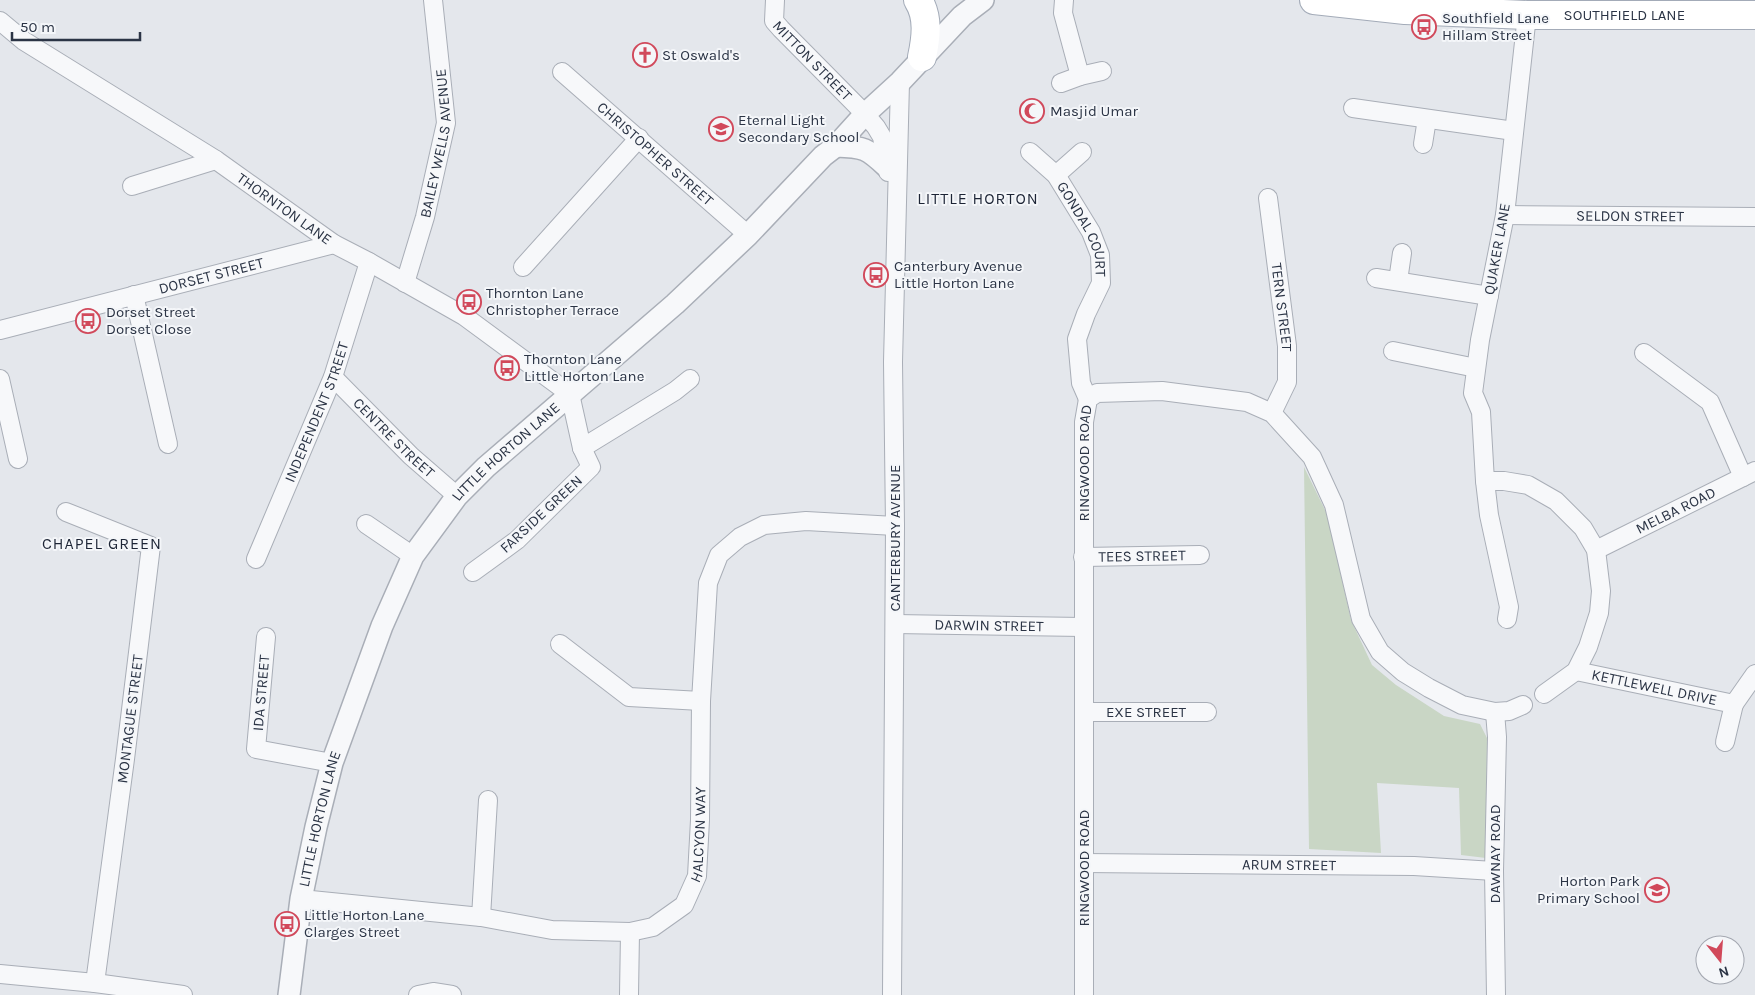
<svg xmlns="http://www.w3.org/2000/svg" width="1755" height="995" font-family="Karla,sans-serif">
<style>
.green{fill:#c9d6c5}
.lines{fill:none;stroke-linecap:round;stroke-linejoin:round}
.minor-casing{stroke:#a9aeb7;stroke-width:20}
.tertiary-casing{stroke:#a9aeb7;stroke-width:24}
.primary-casing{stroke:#a3abb8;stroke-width:30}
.minor{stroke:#f7f8fa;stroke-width:18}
.tertiary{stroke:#f7f8fa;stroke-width:21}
.primary{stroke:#fff;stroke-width:28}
.labels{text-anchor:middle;stroke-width:4;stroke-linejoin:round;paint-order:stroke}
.street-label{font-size:15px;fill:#2b3445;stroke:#f4f6f9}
.poi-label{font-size:15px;fill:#2b3445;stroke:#f4f6f9;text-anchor:start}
.neighbourhood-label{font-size:16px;letter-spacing:1px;fill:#1d2536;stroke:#f4f6f9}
</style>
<rect width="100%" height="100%" fill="#e4e7ec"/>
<path class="green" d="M 1304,467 L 1327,514 L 1351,620 L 1372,665 L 1396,685 L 1444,716 L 1480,724 L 1487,738 L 1486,858 L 1461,855 L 1459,788 L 1377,783 L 1381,853 L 1309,849 Z"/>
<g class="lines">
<defs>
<g id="minor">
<path id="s1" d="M 775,0 L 774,21 L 781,29 L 865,114 L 876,127 L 882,137 L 888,172"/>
<path d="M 1064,0 L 1063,13 L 1080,76"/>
<path d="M 1527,15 L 1505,215 L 1480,340 L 1473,393 L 1481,412 L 1485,481 L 1504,481 L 1528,485 L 1556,501 L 1583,528 L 1596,550 L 1601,591 L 1599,613 L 1588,647 L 1576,671 L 1544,694"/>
<path id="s2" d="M 0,21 L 24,41 L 216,160 L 334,244 L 369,262 L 464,316 L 570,394 L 582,448 L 591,467 L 517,540 L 473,572"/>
<path id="s3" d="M 562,72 L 748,235"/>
<path d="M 1061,83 L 1080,76 L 1102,71"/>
<path d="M 1353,108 L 1514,131"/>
<path d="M 1423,144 L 1427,119"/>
<path id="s4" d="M 1030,152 L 1056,175 L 1091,232 L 1100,255 L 1101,283 L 1086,314 L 1077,339 L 1081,383 L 1088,399"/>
<path d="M 1056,175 L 1082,152"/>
<path d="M 132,186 L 216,160"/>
<path id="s5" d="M 1268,198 L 1287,346 L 1287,382 L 1272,413"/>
<path id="s6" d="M 1505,215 L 1755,217"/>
<path d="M 523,267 L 639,138"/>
<path d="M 1376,278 L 1489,296"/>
<path d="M 1398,281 L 1402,253"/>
<path id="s7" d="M 405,283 L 425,217 L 446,123 L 433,0"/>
<path d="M 134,295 L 168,444"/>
<path id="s8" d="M 0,330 L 334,244"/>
<path d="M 1393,351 L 1476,368"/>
<path d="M 1644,353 L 1710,402 L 1743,477"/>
<path id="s9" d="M 333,377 L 411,456 L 457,496"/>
<path d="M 0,379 L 18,459"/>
<path d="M 582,448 L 675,391 L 690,379"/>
<path d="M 1485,481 L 1489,515 L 1509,607 L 1507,619"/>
<path d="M 66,512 L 151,546 L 125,759 L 95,983"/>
<path d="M 366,524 L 413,556"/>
<path id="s10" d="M 1596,550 L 1755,471"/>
<path id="s11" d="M 1083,557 L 1200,555"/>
<path id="s12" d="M 256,559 L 333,377 L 369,262"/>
<path id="s13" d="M 895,624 L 1083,627"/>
<path d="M 266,637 L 256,749 L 332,763"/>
<path d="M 560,644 L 629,697 L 701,701"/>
<path id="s14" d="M 1576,671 L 1734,704 L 1725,742"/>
<path d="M 1734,704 L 1755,674"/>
<path id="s15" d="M 1085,712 L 1207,712"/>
<path d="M 1495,712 L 1497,737 L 1494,871 L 1496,995"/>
<path id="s16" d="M 1084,863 L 1414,866 L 1494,871"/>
<path id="s17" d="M 301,899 L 481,917 L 552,930 L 630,932 L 653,927 L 684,905 L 697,876 L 700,820 L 701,701 L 708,583 L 719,555 L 740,537 L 764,525 L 806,521 L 895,526"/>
<path d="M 481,917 L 488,800"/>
<path d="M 0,974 L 95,983 L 183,995"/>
<path d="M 418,995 L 433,992 L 452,995"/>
<path d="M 629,995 L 630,932"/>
<path d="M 892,995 L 895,526 L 893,362 L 900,82"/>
<path id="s18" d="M 1084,995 L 1084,422 L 1088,399 L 1097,393 L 1162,391 L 1247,402 L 1272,413 L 1312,457 L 1334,505 L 1361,619 L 1380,652 L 1403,672 L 1429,688 L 1462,705 L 1495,712 L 1509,711 L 1523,705"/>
</g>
<g id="tertiary">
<path d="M 836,146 C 864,147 867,148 887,167"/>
<path id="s19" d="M 289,995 L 301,899 L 316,827 L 332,763 L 382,626 L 413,556 L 457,496 L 486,467 L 675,304 L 748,235 L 823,156 L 836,146 L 865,114 L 900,82 L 962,16 L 983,0"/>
</g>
<g id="primary">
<path d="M 918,0 C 929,17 926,38 922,57"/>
<path id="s20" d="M 1314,0 L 1405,10 L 1527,15 L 1755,15"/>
</g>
</defs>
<use href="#minor" class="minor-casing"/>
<use href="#tertiary" class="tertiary-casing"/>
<use href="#primary" class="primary-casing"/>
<use href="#minor" class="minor"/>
<use href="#tertiary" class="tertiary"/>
<use href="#primary" class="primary"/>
</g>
<defs>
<symbol id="bus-ring" viewBox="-11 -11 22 22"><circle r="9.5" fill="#f4f6f9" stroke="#d1495b" stroke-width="1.5"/><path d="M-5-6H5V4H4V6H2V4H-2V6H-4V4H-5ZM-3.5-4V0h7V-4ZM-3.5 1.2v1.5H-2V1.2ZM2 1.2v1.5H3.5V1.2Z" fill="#d1495b"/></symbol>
<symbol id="church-ring" viewBox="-11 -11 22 22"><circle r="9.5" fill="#f4f6f9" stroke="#d1495b" stroke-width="1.5"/><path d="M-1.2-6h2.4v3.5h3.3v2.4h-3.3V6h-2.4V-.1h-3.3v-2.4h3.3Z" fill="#d1495b"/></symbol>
<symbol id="mosque-ring" viewBox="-11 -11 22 22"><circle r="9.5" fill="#f4f6f9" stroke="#d1495b" stroke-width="1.5"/><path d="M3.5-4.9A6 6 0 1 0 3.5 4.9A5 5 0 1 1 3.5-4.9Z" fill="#d1495b"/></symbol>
<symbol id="school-ring" viewBox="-11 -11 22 22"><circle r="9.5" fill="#f4f6f9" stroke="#d1495b" stroke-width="1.5"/><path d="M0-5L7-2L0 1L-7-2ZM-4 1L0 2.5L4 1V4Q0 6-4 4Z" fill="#d1495b"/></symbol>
</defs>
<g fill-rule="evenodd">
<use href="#bus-ring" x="1410" y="13" width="28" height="28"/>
<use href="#church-ring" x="631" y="41" width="28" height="28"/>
<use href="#mosque-ring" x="1018" y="97" width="28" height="28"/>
<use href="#school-ring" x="707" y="115" width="28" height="28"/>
<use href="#bus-ring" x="862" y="261" width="28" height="28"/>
<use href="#bus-ring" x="455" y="288" width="28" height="28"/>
<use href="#bus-ring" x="74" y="307" width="28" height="28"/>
<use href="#bus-ring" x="493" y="354" width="28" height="28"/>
<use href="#school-ring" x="1643" y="876" width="28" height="28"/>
<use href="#bus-ring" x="273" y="910" width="28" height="28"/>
</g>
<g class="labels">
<g class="street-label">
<text dy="5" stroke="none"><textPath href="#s20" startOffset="311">SOUTHFIELD LANE</textPath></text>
<text dy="5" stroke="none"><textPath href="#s1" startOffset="76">MITTON STREET</textPath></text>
<text dy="5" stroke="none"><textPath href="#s7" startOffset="144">BAILEY WELLS AVENUE</textPath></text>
<text dy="5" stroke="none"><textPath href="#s3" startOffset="124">CHRISTOPHER STREET</textPath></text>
<text dy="5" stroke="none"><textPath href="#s2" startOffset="341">THORNTON LANE</textPath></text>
<text dy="5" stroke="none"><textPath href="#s6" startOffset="125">SELDON STREET</textPath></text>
<text dy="5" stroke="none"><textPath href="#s4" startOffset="96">GONDAL COURT</textPath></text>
<text transform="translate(1497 249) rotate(-80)" y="5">QUAKER LANE</text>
<text dy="5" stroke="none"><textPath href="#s8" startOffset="218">DORSET STREET</textPath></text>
<text dy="5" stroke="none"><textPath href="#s5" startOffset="110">TERN STREET</textPath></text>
<text dy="5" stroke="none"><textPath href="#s12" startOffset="159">INDEPENDENT STREET</textPath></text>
<text dy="5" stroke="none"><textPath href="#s9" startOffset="86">CENTRE STREET</textPath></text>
<text dy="5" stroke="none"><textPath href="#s19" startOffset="599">LITTLE HORTON LANE</textPath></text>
<text dy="5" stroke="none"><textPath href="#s18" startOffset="532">RINGWOOD ROAD</textPath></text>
<text dy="5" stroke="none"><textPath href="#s10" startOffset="89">MELBA ROAD</textPath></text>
<text transform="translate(541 514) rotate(-43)" y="5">FARSIDE GREEN</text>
<text transform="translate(895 538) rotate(-90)" y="5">CANTERBURY AVENUE</text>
<text dy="5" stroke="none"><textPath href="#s11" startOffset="59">TEES STREET</textPath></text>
<text dy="5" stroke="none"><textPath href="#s13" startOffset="94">DARWIN STREET</textPath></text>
<text dy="5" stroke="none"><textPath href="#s14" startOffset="80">KETTLEWELL DRIVE</textPath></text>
<text transform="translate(261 693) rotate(-85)" y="5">IDA STREET</text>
<text dy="5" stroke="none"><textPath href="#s15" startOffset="61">EXE STREET</textPath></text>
<text transform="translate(130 719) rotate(-83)" y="5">MONTAGUE STREET</text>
<text dy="5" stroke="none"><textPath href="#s19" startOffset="179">LITTLE HORTON LANE</textPath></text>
<text dy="5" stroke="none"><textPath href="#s17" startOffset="466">HALCYON WAY</textPath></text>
<text transform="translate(1495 854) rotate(-90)" y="5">DAWNAY ROAD</text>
<text dy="5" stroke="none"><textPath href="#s16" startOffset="205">ARUM STREET</textPath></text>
<text transform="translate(1084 868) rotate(-90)" y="5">RINGWOOD ROAD</text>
</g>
<g class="poi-label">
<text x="1442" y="23">Southfield Lane<tspan x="1442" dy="17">Hillam Street</tspan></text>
<text x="662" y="60">St Oswald's</text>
<text x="1050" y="116">Masjid Umar</text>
<text x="738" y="125">Eternal Light<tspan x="738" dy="17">Secondary School</tspan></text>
<text x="894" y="271">Canterbury Avenue<tspan x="894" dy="17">Little Horton Lane</tspan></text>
<text x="486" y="298">Thornton Lane<tspan x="486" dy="17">Christopher Terrace</tspan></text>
<text x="106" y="317">Dorset Street<tspan x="106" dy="17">Dorset Close</tspan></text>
<text x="524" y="364">Thornton Lane<tspan x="524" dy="17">Little Horton Lane</tspan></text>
<text x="1640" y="886" text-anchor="end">Horton Park<tspan x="1640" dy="17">Primary School</tspan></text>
<text x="304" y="920">Little Horton Lane<tspan x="304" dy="17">Clarges Street</tspan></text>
</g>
<g class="neighbourhood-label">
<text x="978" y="204">LITTLE HORTON</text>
<text x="102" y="549">CHAPEL GREEN</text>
</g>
</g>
<g transform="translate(1720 960) rotate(163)"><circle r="24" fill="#f4f6f9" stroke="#a4a8b1"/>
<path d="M0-4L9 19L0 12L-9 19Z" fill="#d1495b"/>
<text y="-8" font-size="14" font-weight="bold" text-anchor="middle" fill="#2b3445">N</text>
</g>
<path d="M12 32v8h128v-8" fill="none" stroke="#2b3445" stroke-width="2.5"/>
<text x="20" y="32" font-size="15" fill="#2b3445" stroke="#f4f6f9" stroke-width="4" paint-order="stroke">50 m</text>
</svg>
